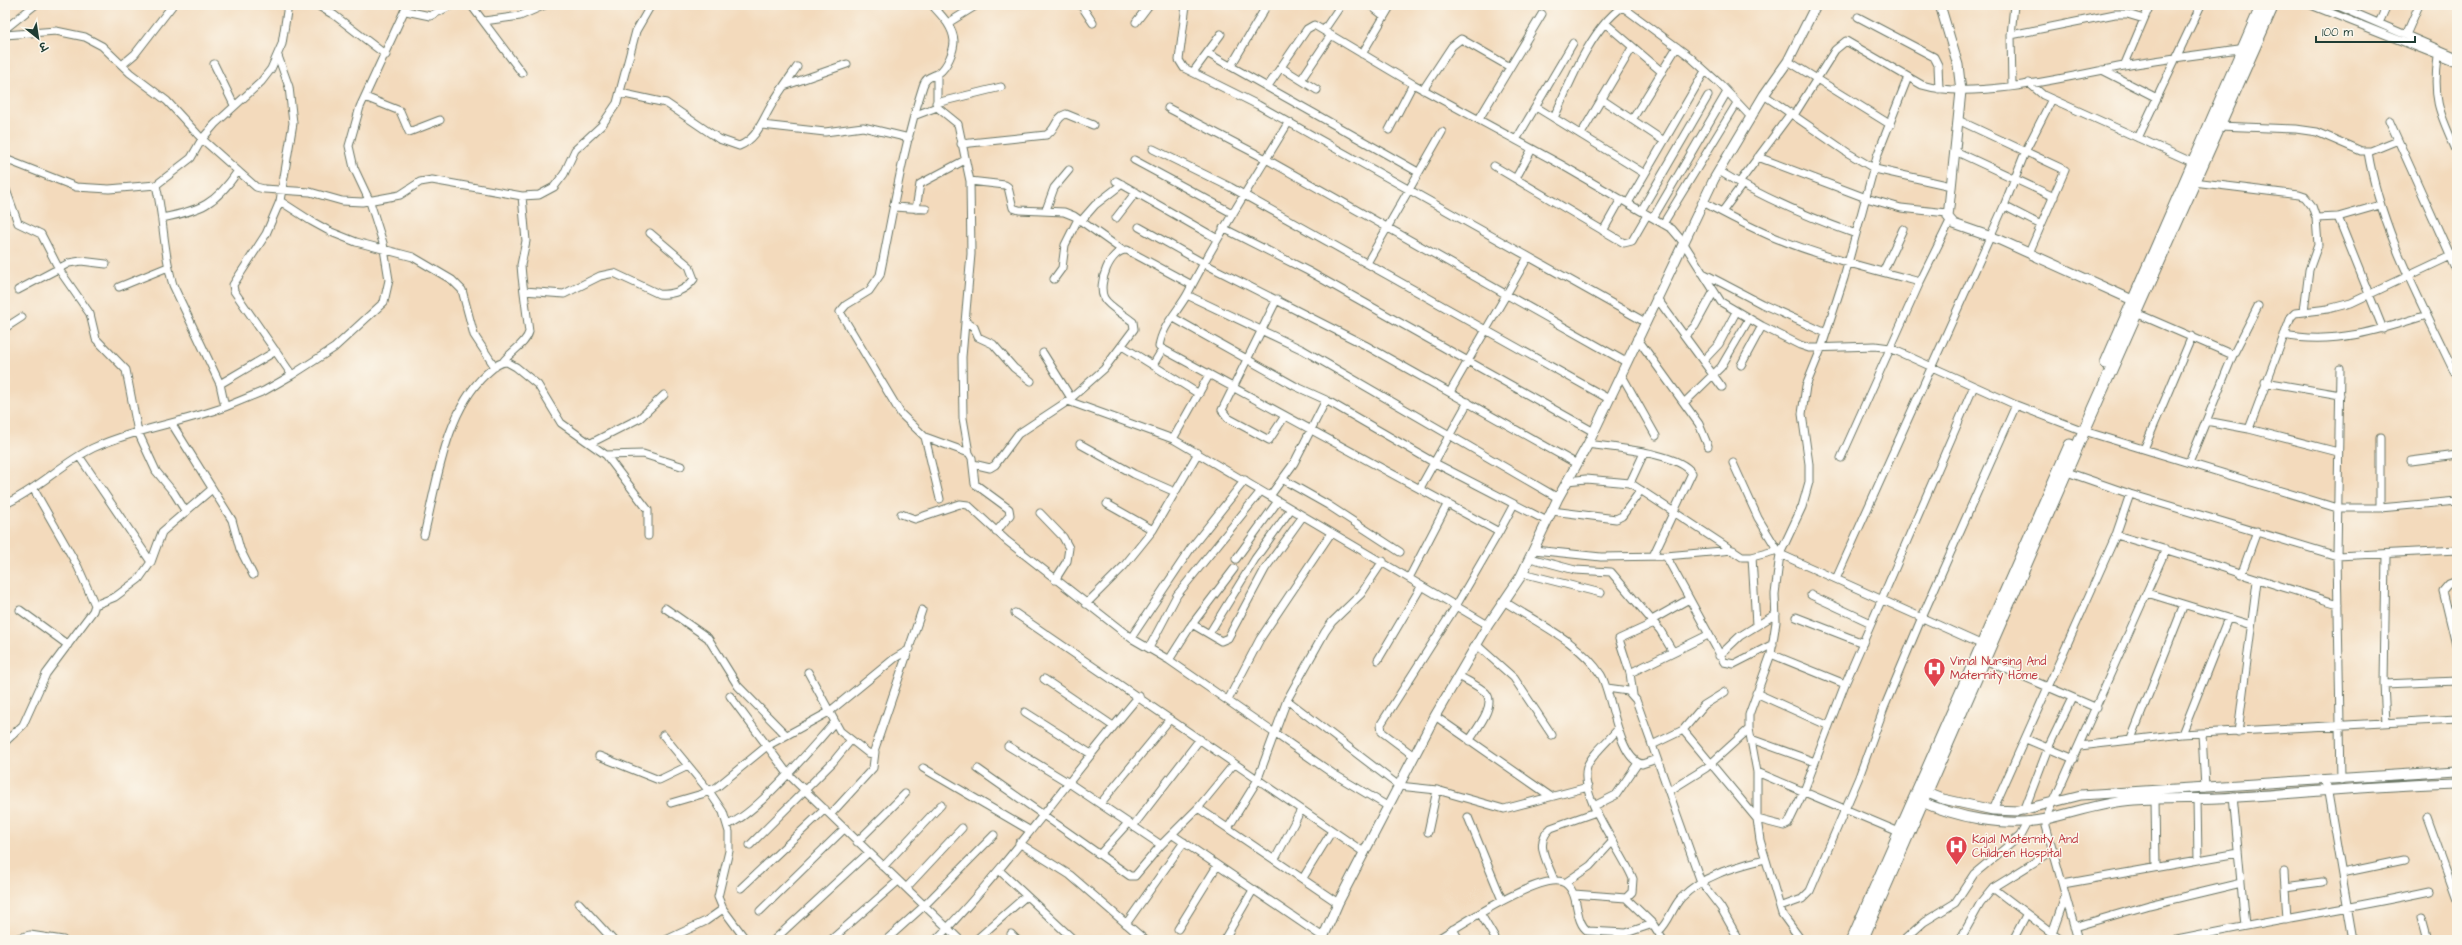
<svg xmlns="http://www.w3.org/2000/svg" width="2462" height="945" font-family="'Architects Daughter','Playpen Sans Deva',sans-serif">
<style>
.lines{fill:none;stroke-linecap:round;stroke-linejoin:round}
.minor-casing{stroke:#697464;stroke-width:9}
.tertiary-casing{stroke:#697464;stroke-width:11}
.primary-casing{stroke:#697464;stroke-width:13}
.minor{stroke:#fff;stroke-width:7}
.tertiary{stroke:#fff;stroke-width:9}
.primary{stroke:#fff;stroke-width:11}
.labels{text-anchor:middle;stroke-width:3;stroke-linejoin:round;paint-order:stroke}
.health-label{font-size:12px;fill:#be3a42;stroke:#fbf7ec;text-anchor:start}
</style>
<rect width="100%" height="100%" fill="#fbf7ec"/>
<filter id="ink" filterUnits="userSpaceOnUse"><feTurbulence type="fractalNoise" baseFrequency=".025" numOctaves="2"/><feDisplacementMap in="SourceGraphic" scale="8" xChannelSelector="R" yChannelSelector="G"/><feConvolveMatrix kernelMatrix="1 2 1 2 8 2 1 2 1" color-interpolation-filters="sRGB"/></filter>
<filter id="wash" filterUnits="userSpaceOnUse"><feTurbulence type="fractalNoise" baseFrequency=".012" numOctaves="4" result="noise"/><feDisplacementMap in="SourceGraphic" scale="16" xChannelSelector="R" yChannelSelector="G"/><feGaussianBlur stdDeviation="0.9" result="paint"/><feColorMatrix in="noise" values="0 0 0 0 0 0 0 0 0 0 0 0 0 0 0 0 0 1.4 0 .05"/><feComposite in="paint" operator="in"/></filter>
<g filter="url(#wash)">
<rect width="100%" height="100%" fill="#f3dabc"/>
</g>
<g filter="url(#ink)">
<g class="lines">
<defs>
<path id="minor" d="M 317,5 L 334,15 L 386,55
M 471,5 L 522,73
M 932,5 C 941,15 953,26 954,41 C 954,51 947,67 939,73 C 932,77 926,76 923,86 C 903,147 893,212 880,275 L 869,291 L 846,305 L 840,312 L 901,414 L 925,437 L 969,453 L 972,458 L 975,484 L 1009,509 L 1010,515 L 996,532
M 1081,5 L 1093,23
M 1186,5 L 1179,60 L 1184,68 L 1258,105 L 1645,322
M 1370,5 L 1384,16
M 1620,5 L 1689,56 L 1720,84 L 1751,117
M 2311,5 L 2457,63
M 2336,5 L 2457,57
M 406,11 L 430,16 L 452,5
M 1858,17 L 1934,57 L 1938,65 L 1939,89
M 484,21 L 520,16 L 545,5
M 1136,22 L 1149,5
M 948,23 L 977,5
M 1605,23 L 1662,72
M 2379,23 L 2387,5
M 5,29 L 35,5
M 1324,30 L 1341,5
M 5,35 L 56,31 L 85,37 L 102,46 L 130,73 L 167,101 L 202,139 L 256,187 L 264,189 L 310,192 L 342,201 L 362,202 L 400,195 L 420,182 L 432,180 L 522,196 L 539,195 L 554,187 L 564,174 L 575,150 L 602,125 L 617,103 L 636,31 L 651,5
M 2011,35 L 2115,14 L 2127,14 L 2144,19
M 2406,35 L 2419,5
M 1207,53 L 1418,172
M 1362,54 L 1391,5
M 278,56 L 289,87 L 293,123 L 280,201 L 266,234 L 233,285 L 234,291 L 292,375
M 2438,57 C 2432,100 2440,114 2457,152
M 1788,61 L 1891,125
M 214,64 L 234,105
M 122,65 L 135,54 L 172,6
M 1231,66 L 1267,5
M 2124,66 L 2150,5
M 1282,68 L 1317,90
M 2102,70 L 2157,98
M 1193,72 L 1221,34
M 937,74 L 937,107 L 958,124 L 970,181 L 971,254 L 962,357 L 963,418 L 969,453
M 1301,80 L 1331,35
M 2029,83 L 2043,95 L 2194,163
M 784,86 L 847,64
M 1268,86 L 1307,29 L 1314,25 L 1413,84 L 1560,164 L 1672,229 L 1683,242 L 1721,302 L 1762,326 L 1800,345 L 1809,348 L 1875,346 L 1890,348 L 2016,405 L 2084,431 L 2337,508 L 2380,508 L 2457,501
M 2012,86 L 2011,35 L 2014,5
M 1423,90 L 1452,46 L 1461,39 L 1510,67
M 620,93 L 666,103 L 719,139 L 739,146 C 757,139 762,121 771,106 C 779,92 788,80 797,67
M 1764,95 L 1848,153 L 1875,169 L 1951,186
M 365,97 L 400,111 L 409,132 L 440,120
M 1601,99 L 1664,141
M 936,103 L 1001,87
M 1536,107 L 1645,174
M 1168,108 L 1266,159 L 1626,362
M 916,115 L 937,107
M 1794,115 L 1835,50 L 1846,41 L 1922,85 C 1974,101 2069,76 2124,66 C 2164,59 2205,54 2245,48
M 1554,118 C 1570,83 1590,30 1622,7
M 1479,119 L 1542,14
M 1632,120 L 1677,47
M 1958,120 L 2065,170 L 2029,253
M 2389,120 L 2457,271
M 1288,123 C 1254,180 1218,234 1188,293 C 1179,310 1161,327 1159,347 L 1499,532 L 1514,504
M 762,125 L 825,132 L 863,127 L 909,138
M 2219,126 L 2296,129 L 2317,132 L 2361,151 L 2371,151 L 2398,140
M 1389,130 L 1413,84
M 1581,134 L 1632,48
M 2138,138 L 2201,5
M 1516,140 L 1573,43
M 961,144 L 1046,135 C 1056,131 1055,117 1066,114 L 1093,125
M 1153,149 L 1230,187 L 1609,399
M 1955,151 L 2054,197
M 2368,152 C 2381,232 2423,305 2457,378
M 1758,157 L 1866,198 L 1901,208 L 1947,213
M 5,159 L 76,187 L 109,189 L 156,185 L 191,158 L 202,139 L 215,124 L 261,82 L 271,69 L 282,44 L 288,5
M 1134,160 L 1232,213
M 1494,166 L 1624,243 L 1632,241 L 1647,215
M 1719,171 C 1763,198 1808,217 1856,234
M 1516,178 L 1532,149
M 970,181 L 1005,185 L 1008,187 L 1013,208 L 1019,210 L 1064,212 L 1074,216 L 1122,250
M 1116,181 L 1216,238
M 2194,182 L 2299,195 L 2305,197 L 2312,206 L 2316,218 L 2318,245 L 2309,270 L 2304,311
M 1739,183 L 1791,113
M 5,187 L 18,223 L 41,234 L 60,271 L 90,314 L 96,339 L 126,370 L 138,432 L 156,471 L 174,493 L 186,512
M 280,201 L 311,221 L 331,232 L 356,242 L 413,257 L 452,280 L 462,290 L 474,335 L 495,367
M 1703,202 C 1725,214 1748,226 1771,236 C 1819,256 1870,269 1920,282
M 1628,203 L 1705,71
M 2004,206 L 2041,225
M 894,207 L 926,209
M 916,209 L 920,184 L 965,160
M 1046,210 L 1054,188 L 1069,170
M 1641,211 L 1708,96
M 1722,212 L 1742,185
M 2338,217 L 2383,329
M 162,218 C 201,210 215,205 238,171
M 1116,218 L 1136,192
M 1653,218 L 1727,92
M 2316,218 L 2338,217 L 2380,205
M 1081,221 L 1095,205 L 1122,184
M 1663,224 L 1737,103
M 1139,227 L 1203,263 L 1365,345 L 1577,464
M 1223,228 L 1308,271 L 1594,432
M 1603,231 L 1621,199
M 1367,263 L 1442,132
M 1701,272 L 1762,304 L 1826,333
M 1883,272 L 1903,229
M 1054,279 L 1062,268 L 1065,245 L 1078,219
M 119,287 L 168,267
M 18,290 L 69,263 L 81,261 L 106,264
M 524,291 L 564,294 L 600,276 L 614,273 L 659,294 C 673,295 686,290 694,279 L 689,266 L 650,233
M 1187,295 L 1303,350 L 1558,498
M 1656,297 L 1722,387
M 1277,299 L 1222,410 L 1228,418 L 1269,440 L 1285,416
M 2136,313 L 2233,355
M 1172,317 L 1295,386 L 1326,400 L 1433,462 L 1547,521
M 966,322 L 974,327 L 978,337 L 993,344 L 1014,368 L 1031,381
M 5,328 L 22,317
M 2284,335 C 2334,345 2380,330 2427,315
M 1685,336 L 1695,326 L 1713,293
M 1637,338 L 1699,424 L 1708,446
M 1122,346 L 1199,394
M 1043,353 L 1071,398
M 1703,361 L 1719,344 L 1736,312
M 503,362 C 510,352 526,344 529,332 L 522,277 L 521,265 L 526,241 L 522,196
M 1153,365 L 1162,350
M 1741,365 L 1762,326
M 2340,369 L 2337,556 L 2341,780
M 1621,374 L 1656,436
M 2265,382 L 2340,395
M 220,384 L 276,351
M 1450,392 L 1528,257
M 1068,401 L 1173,439 L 1488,625
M 1684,403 L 1721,367 L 1749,319
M 225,407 L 264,391 L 292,375 L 334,348 L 384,302 L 389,280 L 383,243 L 370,202 L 354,168 L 349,146 L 360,107 L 407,5
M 2206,421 L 2249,429 L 2338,452
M 172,424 L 232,520 L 240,549 L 253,575
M 2249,429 L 2291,317 L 2295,313 L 2328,309 L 2351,303 L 2457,253
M 925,437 L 940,499
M 2380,438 L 2380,508
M 1173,439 L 1209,375
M 591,443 L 640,418 L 664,395
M 1080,444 L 1134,474 L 1175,492
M 1588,444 C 1612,448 1678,452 1692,473 L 1653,556
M 2144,449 L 2192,336
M 606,455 L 643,454 L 681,466
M 79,456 L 151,562
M 1841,458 L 1920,282 L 1950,221
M 2411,461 L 2457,455
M 1733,463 L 1758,518 L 1780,554 L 1985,646
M 2189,463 L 2233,355 L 2258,306
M 973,464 L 990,468 L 995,465 L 1018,434 L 1068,401 L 1104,369 L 1134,329 L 1133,322 C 1125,315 1109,307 1104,298 C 1097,284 1110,249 1127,250 L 1192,285
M 2067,472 L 2130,494 L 2337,556 L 2457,550
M 1282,479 L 1328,505 L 1400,552
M 1567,481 L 1586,479 L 1630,483 L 1742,557 L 1752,557 L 1778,550
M 1630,483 L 1644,453
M 1420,488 L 1468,402
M 1270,496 L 1294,463 L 1326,400
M 5,504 C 37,490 62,463 93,448 C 135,429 181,423 225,407 L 220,384 L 173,285 C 163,252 164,218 156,185
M 1107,504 L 1153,530
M 1552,511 L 1616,519 L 1622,516 L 1641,490
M 1040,513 L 1063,537 L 1069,548 L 1067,561 L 1055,580
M 901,514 L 915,519 L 960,504 L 968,505 L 1007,541 L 1131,638 L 1169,660 L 1332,773 L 1389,807
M 424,535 C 437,483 445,412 486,374 C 492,369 498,362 507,362 L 516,367 L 538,385 L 561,423 L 606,455 L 648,510 L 648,536
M 2116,535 C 2191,556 2264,582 2338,604
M 1534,550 L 1601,557 L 1666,556 L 1733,550
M 1666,556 L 1724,662 L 1734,664 L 1773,644
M 1752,557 L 1756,625
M 1530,558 L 1575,570 L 1611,572 L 1660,630 L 1673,652
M 1236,559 L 1278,501
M 1522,573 L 1601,593
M 2241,575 L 2257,531
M 1409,578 L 1448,503
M 1836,579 L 2004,206 L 2026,150 L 2052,99
M 2457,581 L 2449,584 L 2443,591 L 2457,649
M 2147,593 L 2251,625
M 1811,595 L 1871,623
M 1505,602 C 1537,623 1580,642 1601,675 C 1612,693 1618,759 1642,764 L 1657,759
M 1086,604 L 1124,566 L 1153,530 L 1198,453
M 95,605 L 115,597 L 139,579 L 151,562 L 162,532 L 212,489
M 665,608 L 708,638 L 738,686 L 786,735
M 20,610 L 68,645
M 1015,613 L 1365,853
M 1796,617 L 1863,643
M 1652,620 L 1689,599
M 1192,624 L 1221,641 L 1228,638 L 1265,569 L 1303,516
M 1209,634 L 1255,559 L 1291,509
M 1131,638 L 1191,548 L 1245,480
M 1477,645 L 1514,678 L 1552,735
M 1149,648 L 1177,595 L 1261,491
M 1771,654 L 1845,684
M 1719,656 L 1740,636 L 1776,614
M 1169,660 L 1190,627 L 1234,569
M 1378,660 L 1421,587
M 1985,660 L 2097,708
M 808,672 L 840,731 L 868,753 L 873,754 L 922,610
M 1630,673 L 1708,635
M 1459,676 C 1467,681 1479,686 1486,693 C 1497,705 1475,731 1469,741
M 1044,679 L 1113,726
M 2384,684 L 2457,681
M 1607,688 L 1628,691 L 1636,700 L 1701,882 L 1721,908 L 1739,940
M 1756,693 L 1829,726
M 1633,695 L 1630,673 L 1619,639 L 1654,623
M 730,696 L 788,774 L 960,940
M 1228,700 L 1260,639 L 1331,533
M 1287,700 L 1399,786 L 1437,790 L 1504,809 L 1588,787
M 1025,712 L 1091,754
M 1435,716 L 1550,796
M 2386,723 L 2384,684 L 2386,555
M 1618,729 C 1610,739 1590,756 1587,767 C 1578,797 1623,852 1633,879 L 1632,892 L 1626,898
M 1683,730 L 1757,819 L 1784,826 L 1788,824 L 1804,791 L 1845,684 L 1974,386
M 2238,732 L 2257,581
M 2182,734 L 2228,618
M 2202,734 L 2205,788
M 663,735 L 709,791 L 723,812 L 729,832 L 729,851 L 718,897 L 723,909 L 746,940
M 1751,739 L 1815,762
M 2026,739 L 2074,759
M 2131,739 L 2184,605
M 5,742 L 23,725 L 46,674 L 93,611 L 95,605 L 78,567 L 33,488
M 1652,745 L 1683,730 L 1704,705 L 1725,692
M 1008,746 L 1069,783 L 1161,845
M 2080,746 L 2182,734 L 2457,719
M 599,756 L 659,780 L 688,766
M 1414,756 L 1382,732 L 1381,724 L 1456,606 L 1499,532
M 923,768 L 1029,830
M 978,769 L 1130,876 L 1135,876 L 1161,845 L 1198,808 L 1234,764
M 1757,772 L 1899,832
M 2326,781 L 2353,940
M 1669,791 L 1706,768 L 1749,729
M 2233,796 L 2245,926
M 2197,798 L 2198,860
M 2155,799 L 2156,867
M 671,803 L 702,794 L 717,787 L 767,746 L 829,712 L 895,658 L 910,649
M 1100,804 L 1170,719
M 1594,806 L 1616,795 L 1638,763
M 1198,808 L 1338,903
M 1993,810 L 2116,535 L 2130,494
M 2024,811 L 2048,748 L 2072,698
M 831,814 L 873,768 L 875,752
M 1468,817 L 1502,900
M 2427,817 L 2457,900
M 727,825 C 755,816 812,747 834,723
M 1133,826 L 1200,739
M 1228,828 L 1257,781 L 1287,700 L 1325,632 L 1332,622 L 1361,594 L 1383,561
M 1428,832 L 1437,790
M 1173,835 L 1323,937
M 857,842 L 905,794
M 1019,843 L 1070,875 L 1145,940
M 750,845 L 833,762 L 851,740
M 1100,854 L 1128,823
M 1275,859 L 1301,810
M 883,867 L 941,805
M 1000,871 L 1074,940
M 2284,872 L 2287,919
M 2342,873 L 2404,860
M 1303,878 L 1332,831
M 1554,880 C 1548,862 1533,843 1551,828 L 1596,812
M 1565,883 L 1590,866 L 1612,842
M 2063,884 L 2238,853
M 907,887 L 962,828
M 2285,887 L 2322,882
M 741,888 L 825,809
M 1993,888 L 2061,940
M 1574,894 L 1626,898 L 1653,924 L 1663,940
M 579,903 L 613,940
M 1780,907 L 1802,899 L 1810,891 L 1859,777 L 1884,708 L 1922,617 L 2016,405
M 760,911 L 845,828
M 1480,913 L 1496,940
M 2421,918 L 2427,940
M 1126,924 L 1184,842
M 2074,927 L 2149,905 L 2241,883
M 1178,929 L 1217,866
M 1453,929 L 1459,940
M 1659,931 C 1669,922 1672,908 1681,898 C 1703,875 1735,867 1765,859
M 1011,934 L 1017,940
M 10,940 L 30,935 L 63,940
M 666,940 L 706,921 L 723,909
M 774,940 L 868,853
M 831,940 L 898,881
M 886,940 L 924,906 L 994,835
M 936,940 C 1010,864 1070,777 1139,696
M 976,940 L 1026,896
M 1224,940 L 1253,890
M 1436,940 C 1456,928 1544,869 1565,883 C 1581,894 1573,921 1588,931 L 1626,933 L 1653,924
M 1801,940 L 1782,914 L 1760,840 L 1757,819 L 1757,772 L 1749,729 L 1749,715 L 1771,654 L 1776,622 L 1775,594 L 1780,554 L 1802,507 L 1809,482 L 1809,464 L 1802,414 L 1806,386 L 1821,349 L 1844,278 L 1877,156 L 1908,77
M 1904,940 L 1924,922 L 1955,903 L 1974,874 L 2020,836 L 2028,821
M 1960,940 L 1980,904 L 1993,888 L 2054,850
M 2013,940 L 2026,915
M 2050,940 L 2065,897
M 2078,940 L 2046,826 L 2046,819 L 2166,549
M 2177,940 C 2261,922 2347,909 2431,891"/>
<path id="tertiary" d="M 1940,5 L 1958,65 L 1961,91 L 1948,217 L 1954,224 L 2000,240 L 2139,303
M 1920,790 L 1943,799 L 1993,810 L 2018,811 L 2081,795 L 2457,771
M 1917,800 C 1956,817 2004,828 2046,819 C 2076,812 2104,802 2134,800 C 2163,798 2191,799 2219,798 C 2298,794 2377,785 2457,783
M 1322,940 L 1338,903 L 1435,716 L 1488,625 L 1521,576 L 1558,498 L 1588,444 L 1714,179 L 1764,95 L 1788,61 L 1816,5"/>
<path id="primary" d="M 2106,363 L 2262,5
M 1852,940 L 2070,445
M 1862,940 L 2084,431 L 2273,5"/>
</defs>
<use href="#minor" class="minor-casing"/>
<use href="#tertiary" class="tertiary-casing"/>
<use href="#primary" class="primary-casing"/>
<use href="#minor" class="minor"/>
<use href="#tertiary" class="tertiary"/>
<use href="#primary" class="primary"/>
</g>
</g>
<defs>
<symbol id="hospital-pin" viewBox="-11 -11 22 30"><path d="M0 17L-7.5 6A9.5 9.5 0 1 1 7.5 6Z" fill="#e0444e" stroke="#fbf7ec"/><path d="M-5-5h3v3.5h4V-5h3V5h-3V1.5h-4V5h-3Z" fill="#fff"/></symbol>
</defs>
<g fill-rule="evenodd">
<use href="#hospital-pin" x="1922" y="656" width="25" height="34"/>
<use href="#hospital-pin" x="1944" y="834" width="25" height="34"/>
</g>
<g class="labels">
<g class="health-label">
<text x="1950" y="665">Vimal Nursing And<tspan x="1950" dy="14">Maternity Home</tspan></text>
<text x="1972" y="843">Kajal Maternity And<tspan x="1972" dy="14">Children Hospital</tspan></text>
</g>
</g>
<rect width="2462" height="945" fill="none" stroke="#fbf7ec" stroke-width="20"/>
<g transform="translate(38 38) rotate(150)" stroke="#fbf7ec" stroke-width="3" paint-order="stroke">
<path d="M0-3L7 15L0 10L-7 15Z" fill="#1f3d34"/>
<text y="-6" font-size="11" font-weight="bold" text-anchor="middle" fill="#1f3d34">उ</text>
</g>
<path d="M2316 36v6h99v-6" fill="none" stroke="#1f3d34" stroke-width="2"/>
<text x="2322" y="36" font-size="12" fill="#1f3d34" stroke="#fbf7ec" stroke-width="3" paint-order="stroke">100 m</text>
</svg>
